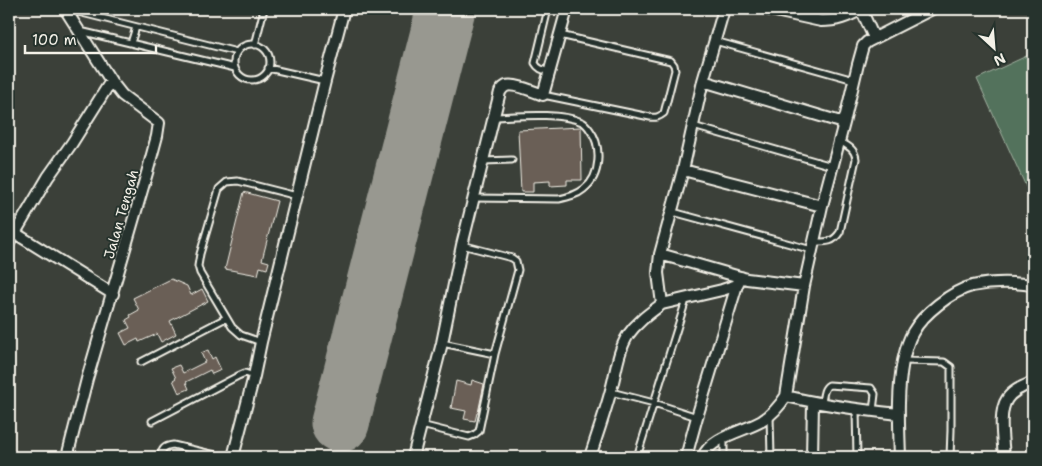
<svg xmlns="http://www.w3.org/2000/svg" width="1042" height="466" font-family="'Shantell Sans',sans-serif">
<style>
.green{fill:#52725b;stroke:#a3b2a2}
.lines{fill:none;stroke-linecap:round;stroke-linejoin:round}
.runway{stroke:#989890;stroke-width:59}
.building{fill:#6b5f56;stroke:#f4f1e8}
.service-casing{stroke:#f4f1e8;stroke-width:9}
.minor-casing{stroke:#f4f1e8;stroke-width:14}
.service{stroke:#26332d;stroke-width:5}
.minor{stroke:#26332d;stroke-width:10}
.labels{text-anchor:middle;stroke-width:4;stroke-linejoin:round;paint-order:stroke}
.street-label{font-size:14px;fill:#f4f1e8;stroke:#26332d}
</style>
<rect width="100%" height="100%" fill="#3b4039"/>
<filter id="ink" filterUnits="userSpaceOnUse"><feTurbulence type="fractalNoise" baseFrequency=".02" numOctaves="2"/><feDisplacementMap in="SourceGraphic" scale="10" xChannelSelector="R" yChannelSelector="G"/><feConvolveMatrix kernelMatrix="1 2 1 2 8 2 1 2 1" color-interpolation-filters="sRGB"/></filter>
<g filter="url(#ink)">
<path class="green" d="M 1033,53 L 1033,202 L 977,79 Z"/>
<g class="lines">
<path class="runway" d="M 340,423 L 446,9"/>
</g>
<path class="building" d="M 581,127 L 582,180 L 567,180 L 567,185 L 550,186 L 550,181 L 533,182 L 533,192 L 521,192 L 518,130 Z
M 244,192 L 277,201 L 262,260 L 269,262 L 267,269 L 260,267 L 258,275 L 225,269 Z
M 171,279 L 187,286 L 191,295 L 202,289 L 208,301 L 170,321 L 176,334 L 161,342 L 157,334 L 139,342 L 138,339 L 126,345 L 120,333 L 130,328 L 126,320 L 131,317 L 130,315 L 139,310 L 133,298 Z
M 208,350 L 212,359 L 215,357 L 221,370 L 212,374 L 210,370 L 186,382 L 189,389 L 179,393 L 173,380 L 176,378 L 171,368 L 179,365 L 183,373 L 205,362 L 201,353 Z
M 472,380 L 484,384 L 478,413 L 477,413 L 475,421 L 464,419 L 466,411 L 451,408 L 456,381 L 471,385 Z"/>
<g class="lines">
<defs>
<path id="service" d="M 66,9 L 237,52
M 548,9 L 535,63 C 538,69 543,70 550,72
M 910,9 L 914,18
M 80,31 L 235,68
M 715,41 L 854,80
M 131,43 L 136,27
M234 62a18 18 0 1 1 36 0a18 18 0 1 1-36 0Z
M 255,45 L 264,9
M 268,68 L 325,81
M 543,95 L 650,117 C 656,118 659,117 664,113 L 675,70 L 674,65 L 671,61 L 560,35
M 693,126 L 832,166
M 483,161 L 512,160
M 474,198 L 559,199 C 568,197 577,195 584,189 C 601,176 602,146 590,130 C 588,127 585,123 582,122 C 560,112 519,116 494,117
M 673,212 L 812,250
M 814,242 C 826,242 833,243 840,232 L 856,159 C 855,149 848,146 839,141
M 261,342 L 241,335 L 232,327 L 200,273 L 198,266 L 200,254 L 219,189 L 227,182 L 238,181 L 297,196
M 442,343 L 495,354 L 518,270 L 516,261 L 512,258 L 462,245
M 903,361 L 944,362 L 951,367 L 951,430 L 950,457
M 141,362 L 226,318
M 611,392 L 654,403 L 697,417
M 822,403 C 823,397 823,388 829,385 L 871,388 L 875,394 L 873,411
M 856,410 L 857,457
M 770,416 L 771,457
M 152,421 L 238,376 L 245,373 L 254,376
M 421,425 L 469,437 L 474,435 L 479,431 L 495,354
M 160,457 C 162,449 164,446 173,445 L 224,457
M 637,457 L 686,300
M 724,457 L 724,439"/>
<path id="minor" d="M 65,9 L 111,81 L 122,95 L 159,123 L 157,136 L 147,173 L 87,379 L 67,457
M 724,9 L 703,81 L 683,170 L 660,254 L 658,273 L 662,304 L 722,290 L 737,285
M 766,9 L 821,21 C 837,21 847,17 862,9
M 861,9 L 874,38
M 703,81 L 844,123
M 683,170 L 822,206
M 10,230 L 113,294
M 9,243 L 48,177 L 72,143 L 111,81
M 660,254 L 747,279 L 804,286
M 786,396 C 823,405 861,410 899,414
M 233,457 L 254,376 L 261,342 L 325,81 L 344,9
M 413,457 L 442,343 L 462,245 L 500,92 C 502,89 502,88 506,86 C 514,83 535,92 543,95 L 567,9
M 590,457 C 597,435 605,413 611,390 C 616,372 618,351 628,335 C 637,322 650,313 662,304
M 686,457 L 697,417 L 737,285 L 741,277
M 703,457 C 710,437 745,431 762,421 C 773,414 779,407 786,396 L 804,286 L 822,206 L 844,123 L 858,64 L 863,46 L 867,42 L 932,9
M 812,457 L 813,403
M 900,457 C 899,426 897,393 903,361 C 905,352 908,340 913,332 C 923,314 952,291 972,286 C 992,282 1013,282 1033,285
M 1004,457 C 1003,441 998,412 1007,399 C 1013,390 1024,386 1033,382"/>
</defs>
<use href="#service" class="service-casing"/>
<use href="#minor" class="minor-casing"/>
<use href="#service" class="service"/>
<use href="#minor" class="minor"/>
</g>
</g>
<g class="labels">
<g class="street-label">
<text transform="translate(121 214) rotate(-74)" y="5">Jalan Tengah</text>
</g>
</g>
<rect width="1042" height="466" fill="none" stroke="#26332d" stroke-width="30"/>
<rect x="15" y="15" width="1012" height="436" fill="none" stroke="#f4f1e8" stroke-width="2" filter="url(#ink)"/>
<g transform="translate(994 48) rotate(154)" stroke="#26332d" stroke-width="4" paint-order="stroke">
<path d="M0-4L9 19L0 12L-9 19Z" fill="#f4f1e8"/>
<text y="-8" font-size="14" font-weight="bold" text-anchor="middle" fill="#f4f1e8">N</text>
</g>
<path d="M25 45v8h131v-8" fill="none" stroke="#f4f1e8" stroke-width="2.5"/>
<text x="32" y="45" font-size="15" fill="#f4f1e8" stroke="#26332d" stroke-width="4" paint-order="stroke">100 m</text>
</svg>
